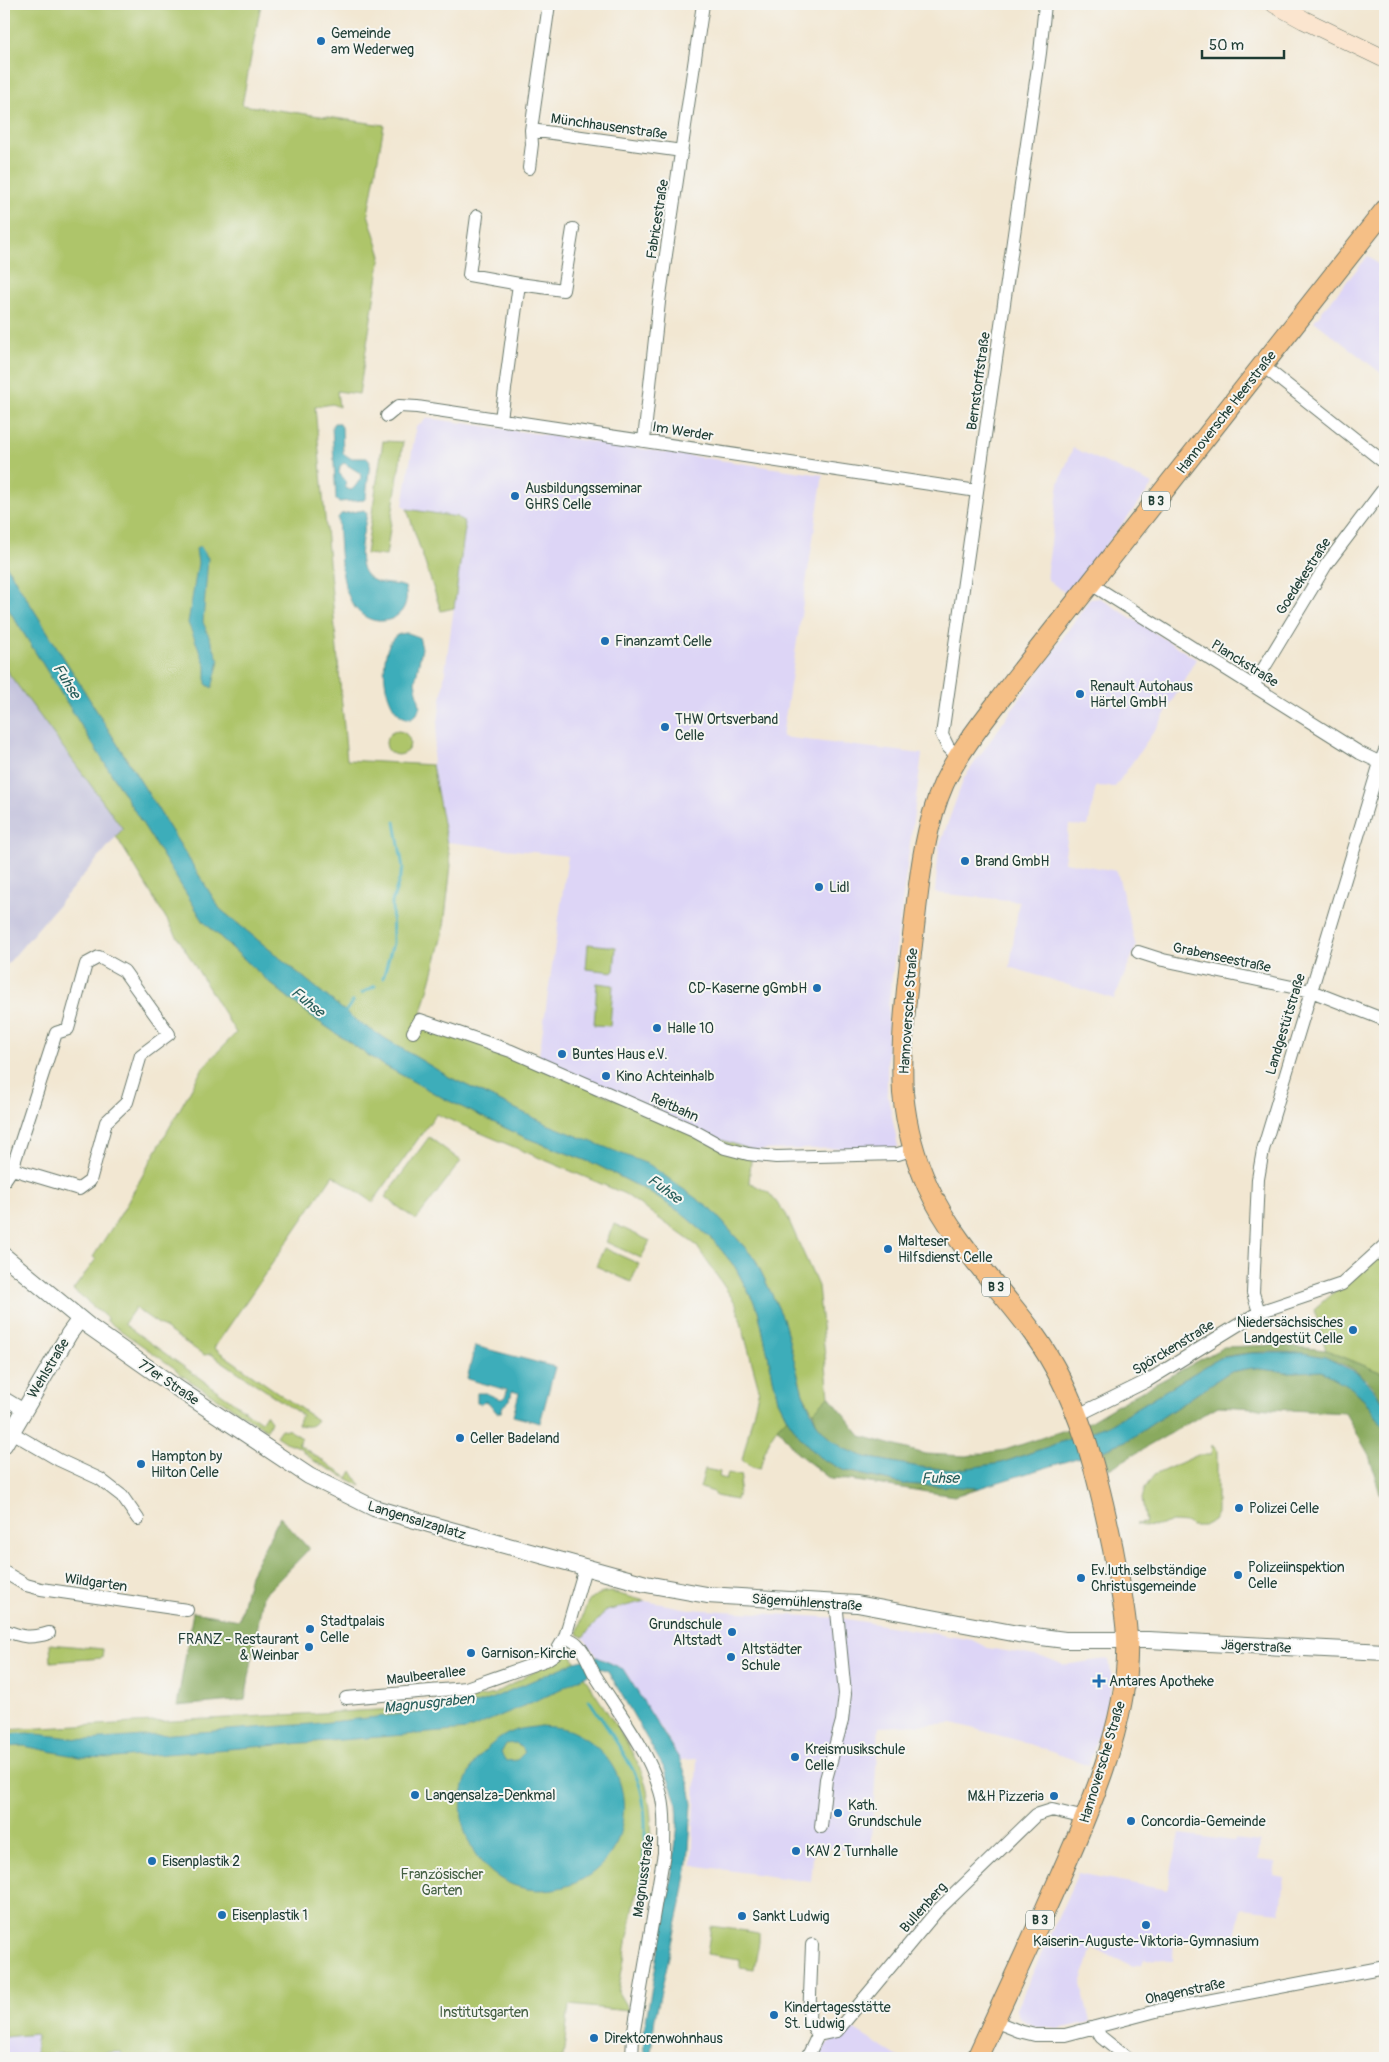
<svg xmlns="http://www.w3.org/2000/svg" width="1389" height="2062" font-family="Pangolin,sans-serif">
<style>
.built{fill:#ddd5f6}
.industrial{fill:#c2c1dc}
.green{fill:#aec56a;stroke:#66814f}
.forest{fill:#8aaa5e;stroke:#547449}
.water{fill:#3eadba;stroke:#2e7577;fill-rule:evenodd}
.lines{fill:none;stroke-linecap:round;stroke-linejoin:round}
.stream{stroke:#3eadba;stroke-width:3}
.minor-casing{stroke:#69786b;stroke-width:14}
.tertiary-casing{stroke:#69786b;stroke-width:18}
.secondary-casing{stroke:#69786b;stroke-width:19}
.primary-casing{stroke:#69786b;stroke-width:22}
.minor{stroke:#fff;stroke-width:12}
.tertiary{stroke:#fff;stroke-width:16}
.secondary{stroke:#fbe5cf;stroke-width:18}
.primary{stroke:#f5bf86;stroke-width:20}
.poi-dot{fill:#1f6fb2;stroke:#f6f6f2;stroke-width:2}
.labels{text-anchor:middle;stroke-width:4;stroke-linejoin:round;paint-order:stroke}
.shield{fill:#f6f6f2;stroke:#60746d;stroke-width:1}
.shield-label{font-size:12px;font-weight:bold;fill:#1f3d34}
.poi-label{font-size:14px;fill:#1f3d34;stroke:#f6f6f2;text-anchor:start}
.street-label{font-size:14px;fill:#1f3d34;stroke:#f6f6f2}
.park-label{font-size:14px;fill:#435f42;stroke:#f6f6f2}
.water-label{font-size:15px;font-style:italic;fill:#285f5c;stroke:#f6f6f2}
</style>
<rect width="100%" height="100%" fill="#f6f6f2"/>
<filter id="ink" filterUnits="userSpaceOnUse"><feTurbulence type="fractalNoise" baseFrequency=".02" numOctaves="2"/><feDisplacementMap in="SourceGraphic" scale="10" xChannelSelector="R" yChannelSelector="G"/><feConvolveMatrix kernelMatrix="1 2 1 2 8 2 1 2 1" color-interpolation-filters="sRGB"/></filter>
<filter id="wash" filterUnits="userSpaceOnUse"><feTurbulence type="fractalNoise" baseFrequency=".0096" numOctaves="4" result="noise"/><feDisplacementMap in="SourceGraphic" scale="20" xChannelSelector="R" yChannelSelector="G"/><feGaussianBlur stdDeviation="1.12" result="paint"/><feColorMatrix in="noise" values="0 0 0 0 0 0 0 0 0 0 0 0 0 0 0 0 0 1.4 0 .05"/><feComposite in="paint" operator="in"/></filter>
<g filter="url(#wash)">
<rect width="100%" height="100%" fill="#f2e7d2"/>
<path class="built" d="M 1368,256 L 1385,270 L 1385,376 L 1314,321 Z
M 428,418 L 823,475 L 782,737 L 922,754 L 888,1008 L 887,1091 L 898,1147 L 752,1150 L 694,1131 L 538,1062 L 568,856 L 447,842 L 432,765 L 465,528 L 457,517 L 407,509 L 403,505 L 416,427 Z
M 1073,448 L 1153,484 L 1068,595 L 1048,580 L 1047,572 L 1059,483 Z
M 1100,598 L 1196,659 L 1161,721 L 1115,787 L 1096,786 L 1088,826 L 1069,825 L 1064,862 L 1117,871 L 1136,947 L 1114,999 L 1010,967 L 1019,901 L 935,893 L 939,847 L 964,778 L 1090,599 Z
M 645,1601 L 689,1609 L 841,1618 L 972,1640 L 988,1648 L 1047,1658 L 1064,1665 L 1105,1659 L 1109,1660 L 1112,1679 L 1110,1692 L 1089,1765 L 1020,1741 L 953,1723 L 879,1727 L 870,1852 L 814,1847 L 811,1882 L 692,1865 L 697,1759 L 680,1760 L 661,1728 L 608,1661 L 597,1657 L 583,1637 L 606,1611 Z
M 1180,1834 L 1233,1841 L 1234,1839 L 1260,1842 L 1258,1860 L 1276,1862 L 1274,1875 L 1284,1877 L 1280,1912 L 1241,1908 L 1234,1942 L 1174,1937 L 1173,1960 L 1144,1959 L 1142,1964 L 1133,1966 L 1092,1948 L 1081,1984 L 1090,2022 L 1059,2029 L 1036,2027 L 1018,2018 L 1016,2010 L 1078,1873 L 1167,1890 Z
M 848,2026 L 900,2058 L 814,2058 Z
M 36,2034 L 36,2054 L 122,2052 L 122,2058 L 4,2058 L 4,2037 Z"/>
<path class="industrial" d="M 4,667 L 123,829 L 4,968 Z"/>
<path class="green" d="M 4,4 L 261,4 L 242,105 L 384,125 L 368,214 L 381,256 L 359,394 L 337,391 L 339,407 L 332,404 L 315,407 L 347,760 L 432,765 L 451,865 L 443,935 L 420,1020 L 694,1131 L 752,1150 L 749,1182 L 769,1193 L 786,1214 L 818,1286 L 829,1396 L 813,1412 L 803,1394 L 783,1318 L 755,1259 L 712,1210 L 547,1124 L 449,1077 L 358,1022 L 220,909 L 4,562 Z
M 383,441 L 403,442 L 386,556 L 366,554 Z
M 407,509 L 457,517 L 463,521 L 465,528 L 454,608 L 441,611 Z
M 4,602 L 204,922 L 270,983 L 315,1019 L 378,1062 L 443,1098 L 524,1137 L 595,1164 L 644,1189 L 680,1212 L 714,1241 L 735,1267 L 758,1310 L 778,1400 L 787,1418 C 770,1433 765,1448 760,1469 L 752,1467 L 742,1460 L 759,1389 L 736,1304 L 696,1245 L 625,1194 L 436,1114 L 373,1202 L 333,1175 L 214,1348 L 317,1420 C 311,1428 307,1427 297,1424 L 302,1415 L 211,1354 L 204,1355 L 135,1308 L 124,1324 L 261,1422 L 266,1414 L 271,1421 L 267,1430 L 184,1377 L 173,1367 L 107,1321 L 107,1318 L 73,1290 L 96,1259 L 93,1257 L 122,1212 L 204,1066 L 236,1033 L 116,836 L 123,829 L 4,667 Z
M386 743a12 12 0 1 1 24 0a12 12 0 1 1-24 0Z
M 588,944 L 616,947 L 614,972 L 586,969 Z
M 597,983 L 613,985 L 610,1026 L 594,1025 Z
M 429,1137 L 461,1161 L 416,1220 L 385,1197 Z
M 614,1224 L 650,1241 L 641,1258 L 606,1242 Z
M 604,1248 L 639,1264 L 631,1282 L 596,1266 Z
M 1385,1248 L 1385,1377 L 1382,1373 L 1326,1350 L 1314,1309 Z
M 281,1429 L 289,1430 L 302,1438 L 298,1444 L 348,1478 L 352,1471 L 361,1486 L 314,1461 L 299,1447 L 285,1442 L 276,1436 Z
M 1212,1445 L 1217,1451 L 1217,1513 L 1214,1520 L 1203,1526 L 1191,1526 L 1188,1523 C 1182,1523 1172,1521 1167,1523 C 1158,1527 1146,1528 1136,1524 L 1146,1523 L 1142,1499 L 1145,1488 L 1154,1475 L 1198,1455 L 1211,1455 Z
M 705,1469 L 720,1472 L 719,1477 L 726,1479 L 728,1473 L 742,1476 L 736,1500 L 716,1496 L 714,1492 L 700,1488 Z
M 611,1592 L 645,1601 L 606,1611 L 583,1637 L 579,1635 L 578,1631 C 586,1609 584,1594 611,1592 Z
M 50,1644 L 103,1649 L 102,1658 L 51,1662 Z
M 570,1652 C 590,1691 620,1726 639,1766 C 655,1800 654,1855 646,1890 L 636,1894 L 618,1992 L 629,2011 L 569,2005 L 563,2058 L 122,2058 L 121,2052 L 36,2054 L 36,2034 L 4,2037 L 4,1730 L 433,1707 L 494,1694 Z
M 711,1926 L 759,1933 L 759,1942 L 754,1969 L 740,1967 L 740,1959 L 707,1954 Z"/>
<path class="forest" d="M 1276,1345 L 1326,1350 L 1382,1373 L 1385,1377 L 1385,1404 C 1378,1395 1370,1381 1360,1374 C 1324,1348 1260,1348 1219,1358 L 1109,1425 L 1002,1463 L 955,1470 L 919,1467 L 865,1457 L 843,1448 L 829,1438 L 817,1424 L 813,1412 L 829,1396 L 861,1436 L 925,1454 L 966,1456 L 1005,1450 L 1089,1422 L 1131,1397 L 1224,1347 Z
M 1252,1368 L 1287,1372 L 1322,1371 L 1350,1386 L 1360,1395 L 1385,1428 L 1385,1496 L 1380,1494 L 1369,1455 L 1345,1413 L 1218,1406 L 1109,1469 L 1103,1450 L 1130,1439 L 1229,1372 Z
M 787,1418 L 800,1437 L 819,1457 L 843,1470 L 903,1484 L 979,1488 L 954,1496 L 850,1480 L 830,1479 L 797,1453 L 777,1427 Z
M 280,1517 L 309,1549 L 263,1596 L 245,1700 L 177,1706 L 193,1612 L 239,1620 L 250,1575 Z"/>
<path class="water" d="M 334,423 L 339,423 L 342,427 L 343,453 L 350,458 L 367,458 L 370,462 L 366,497 L 364,500 L 339,502 L 336,499 L 332,426 ZM 344,463 L 360,473 L 361,478 L 354,488 L 351,490 L 345,488 L 346,481 L 339,473 L 340,466 Z
M 364,510 L 367,514 C 364,534 350,571 375,581 C 385,585 395,583 405,587 C 414,619 376,633 356,609 C 339,588 340,545 338,518 L 341,514 Z
M 200,546 L 208,558 L 203,622 L 219,661 L 212,688 L 206,684 L 206,666 L 188,623 L 198,563 L 196,549 Z
M 4,562 L 220,909 L 358,1022 L 449,1077 L 547,1124 L 650,1165 L 712,1210 L 755,1259 L 783,1318 L 803,1394 L 817,1424 L 829,1438 L 843,1448 L 865,1457 L 919,1467 L 955,1470 L 1002,1463 L 1109,1425 L 1219,1358 L 1252,1353 L 1303,1353 L 1325,1357 L 1361,1375 L 1385,1404 L 1385,1428 L 1360,1395 L 1350,1387 L 1322,1371 L 1287,1372 L 1252,1368 L 1229,1372 L 1130,1439 L 1103,1450 L 979,1488 L 903,1484 L 843,1470 L 819,1457 L 800,1437 L 787,1418 L 778,1400 L 758,1310 L 735,1267 L 714,1241 L 680,1212 L 644,1189 L 595,1164 L 524,1137 L 443,1098 L 378,1062 L 315,1019 L 270,983 L 204,922 L 4,602 Z
M 408,633 L 419,637 L 422,648 L 415,682 L 420,706 L 417,714 L 411,719 C 383,719 375,649 397,635 C 400,634 404,633 408,633 Z
M 475,1346 L 555,1367 L 540,1423 L 513,1416 L 519,1393 L 512,1391 L 510,1400 L 503,1406 L 501,1412 L 497,1413 L 489,1403 L 484,1401 L 481,1404 L 477,1403 L 477,1393 L 486,1393 L 497,1398 L 502,1399 L 506,1395 L 507,1390 L 467,1379 Z
M 597,1657 L 623,1669 L 680,1760 L 689,1784 L 692,1804 L 688,1863 L 681,1904 L 655,2018 L 651,2052 L 654,2058 L 646,2058 C 642,2049 644,2040 644,2031 L 672,1874 L 678,1823 L 677,1804 L 665,1770 L 608,1671 L 600,1668 L 549,1695 L 467,1730 L 115,1758 L 79,1757 L 24,1746 L 4,1747 L 4,1734 L 28,1733 L 88,1740 L 311,1724 L 462,1708 L 486,1701 L 575,1662 Z
M 541,1726 C 550,1727 562,1727 571,1731 C 614,1750 633,1791 619,1836 C 612,1858 593,1877 570,1885 C 471,1918 415,1779 511,1732 C 520,1728 531,1728 541,1726 ZM 516,1743 L 525,1752 L 517,1760 L 506,1761 L 501,1753 L 506,1744 Z"/>
<g class="lines">
<path class="stream" d="M 383,978 L 393,943 L 392,902 L 403,868 L 395,822
M 362,993 L 375,986
M 343,1015 L 353,1001
M 589,1700 C 604,1723 624,1751 636,1776 C 650,1806 645,1857 640,1890"/>
</g>
</g>
<g filter="url(#ink)">
<g class="lines">
<defs>
<path id="minor" d="M 549,4 L 531,130 L 682,151
M 529,168 L 532,144 L 531,130
M 477,216 L 469,275 L 519,284
M 1263,366 L 1385,463
M 387,416 L 399,406 L 417,407 L 977,491
M 501,419 L 519,284 L 563,290 L 573,229
M 644,440 L 659,302 L 703,4
M 1091,584 L 1360,753 L 1385,765
M 1253,686 L 1326,565 L 1385,487
M 958,757 L 948,747 L 942,735 L 1040,53 L 1045,4
M 1138,952 L 1163,960 L 1311,991 L 1385,1020
M 413,1032 L 420,1020 L 511,1051 L 694,1131 L 725,1148 L 748,1154 L 776,1157 L 898,1154 L 914,1149
M 4,1181 L 12,1169 L 56,1033 L 68,1029 L 86,964 L 99,957 L 124,971 L 169,1034 L 141,1055 L 127,1102 L 106,1122 L 90,1181 L 79,1189 L 12,1169
M 1259,1312 L 1253,1293 L 1258,1179 L 1263,1150 L 1380,763 L 1385,751
M 4,1398 L 24,1410
M 1078,1415 L 1147,1381 L 1259,1312 L 1342,1284 L 1385,1245
M 11,1432 L 59,1460 L 100,1479 L 122,1496 L 138,1519
M 4,1572 L 26,1585 L 41,1589 L 187,1610
M 4,1630 C 22,1637 29,1639 49,1633
M 565,1637 C 569,1639 575,1641 578,1645 C 586,1653 589,1665 595,1675 C 618,1712 648,1749 660,1791 C 666,1810 664,1833 664,1853 L 633,2036 L 632,2058
M 346,1698 L 466,1688 L 546,1660 L 555,1654 L 565,1637 L 585,1568
M 821,1827 L 826,1779 L 842,1721 L 845,1694 L 836,1601
M 812,1945 L 809,2020 L 818,2035
M 994,2021 L 1019,2031 L 1035,2035 L 1065,2035 L 1160,2010 L 1385,1967
M 1095,2027 L 1101,2037 L 1127,2058
M 818,2035 L 837,2031 L 936,1912 L 1036,1815 L 1052,1810 L 1085,1818
M 807,2058 L 818,2035"/>
<path id="tertiary" d="M 4,1256 L 90,1327 L 174,1386 L 309,1476 L 374,1508 L 443,1528 L 646,1584 L 707,1595 L 857,1604 L 1018,1634 L 1065,1640 L 1148,1640 L 1385,1652
M 4,1445 L 69,1334 L 80,1319"/>
<path id="secondary" d="M 1275,4 L 1304,20 L 1385,59"/>
<path id="primary" d="M 977,2058 C 1000,2008 1023,1958 1046,1908 C 1081,1830 1131,1724 1127,1638 C 1126,1608 1118,1578 1113,1549 C 1097,1472 1080,1398 1033,1333 C 998,1285 953,1242 928,1187 C 915,1159 906,1124 903,1093 C 900,1041 907,988 913,936 C 919,885 923,830 944,783 C 962,745 992,711 1016,678 L 1385,210"/>
</defs>
<use href="#minor" class="minor-casing"/>
<use href="#tertiary" class="tertiary-casing"/>
<use href="#secondary" class="secondary-casing"/>
<use href="#primary" class="primary-casing"/>
<use href="#minor" class="minor"/>
<use href="#tertiary" class="tertiary"/>
<use href="#secondary" class="secondary"/>
<use href="#primary" class="primary"/>
</g>
</g>
<g class="poi-dot">
<circle cx="321" cy="41" r="5"/>
<circle cx="515" cy="496" r="5"/>
<circle cx="605" cy="641" r="5"/>
<circle cx="1080" cy="694" r="5"/>
<circle cx="665" cy="727" r="5"/>
<circle cx="965" cy="861" r="5"/>
<circle cx="819" cy="887" r="5"/>
<circle cx="817" cy="988" r="5"/>
<circle cx="657" cy="1028" r="5"/>
<circle cx="562" cy="1054" r="5"/>
<circle cx="606" cy="1076" r="5"/>
<circle cx="888" cy="1249" r="5"/>
<circle cx="1353" cy="1330" r="5"/>
<circle cx="460" cy="1438" r="5"/>
<circle cx="141" cy="1464" r="5"/>
<circle cx="1239" cy="1508" r="5"/>
<circle cx="1238" cy="1575" r="5"/>
<circle cx="1081" cy="1578" r="5"/>
<circle cx="310" cy="1629" r="5"/>
<circle cx="732" cy="1632" r="5"/>
<circle cx="309" cy="1647" r="5"/>
<circle cx="471" cy="1653" r="5"/>
<circle cx="731" cy="1657" r="5"/>
<path d="M1096.5 1673.5h5v5h5v5h-5v5h-5v-5h-5v-5h5z"/>
<circle cx="795" cy="1757" r="5"/>
<circle cx="415" cy="1795" r="5"/>
<circle cx="1054" cy="1796" r="5"/>
<circle cx="838" cy="1813" r="5"/>
<circle cx="1131" cy="1821" r="5"/>
<circle cx="796" cy="1851" r="5"/>
<circle cx="152" cy="1861" r="5"/>
<circle cx="222" cy="1915" r="5"/>
<circle cx="742" cy="1916" r="5"/>
<circle cx="1146" cy="1925" r="5"/>
<circle cx="774" cy="2015" r="5"/>
<circle cx="594" cy="2038" r="5"/>
</g>
<g class="labels">
<g class="shield">
<rect x="1142" y="491.5" width="28" height="19" rx="4"/>
<rect x="982" y="1277.5" width="28" height="19" rx="4"/>
<rect x="1026" y="1910.5" width="28" height="19" rx="4"/>
</g>
<g class="shield-label">
<text x="1156" y="505">B 3</text>
<text x="996" y="1291">B 3</text>
<text x="1040" y="1924">B 3</text>
</g>
<g class="poi-label">
<text x="331" y="38">Gemeinde<tspan x="331" dy="16">am Wederweg</tspan></text>
<text x="525" y="493">Ausbildungsseminar<tspan x="525" dy="16">GHRS Celle</tspan></text>
<text x="615" y="646">Finanzamt Celle</text>
<text x="1090" y="691">Renault Autohaus<tspan x="1090" dy="16">Härtel GmbH</tspan></text>
<text x="675" y="724">THW Ortsverband<tspan x="675" dy="16">Celle</tspan></text>
<text x="975" y="866">Brand GmbH</text>
<text x="829" y="892">Lidl</text>
<text x="807" y="993" text-anchor="end">CD-Kaserne gGmbH</text>
<text x="667" y="1033">Halle 10</text>
<text x="572" y="1059">Buntes Haus e.V.</text>
<text x="616" y="1081">Kino Achteinhalb</text>
<text x="898" y="1246">Malteser<tspan x="898" dy="16">Hilfsdienst Celle</tspan></text>
<text x="1343" y="1327" text-anchor="end">Niedersächsisches<tspan x="1343" dy="16">Landgestüt Celle</tspan></text>
<text x="470" y="1443">Celler Badeland</text>
<text x="151" y="1461">Hampton by<tspan x="151" dy="16">Hilton Celle</tspan></text>
<text x="1249" y="1513">Polizei Celle</text>
<text x="1248" y="1572">Polizeiinspektion<tspan x="1248" dy="16">Celle</tspan></text>
<text x="1091" y="1575">Ev.luth.selbständige<tspan x="1091" dy="16">Christusgemeinde</tspan></text>
<text x="320" y="1626">Stadtpalais<tspan x="320" dy="16">Celle</tspan></text>
<text x="722" y="1629" text-anchor="end">Grundschule<tspan x="722" dy="16">Altstadt</tspan></text>
<text x="299" y="1644" text-anchor="end">FRANZ - Restaurant<tspan x="299" dy="16">&amp; Weinbar</tspan></text>
<text x="741" y="1654">Altstädter<tspan x="741" dy="16">Schule</tspan></text>
<text x="481" y="1658">Garnison-Kirche</text>
<text x="1109" y="1686">Antares Apotheke</text>
<text x="805" y="1754">Kreismusikschule<tspan x="805" dy="16">Celle</tspan></text>
<text x="425" y="1800">Langensalza-Denkmal</text>
<text x="1044" y="1801" text-anchor="end">M&amp;H Pizzeria</text>
<text x="848" y="1810">Kath.<tspan x="848" dy="16">Grundschule</tspan></text>
<text x="1141" y="1826">Concordia-Gemeinde</text>
<text x="806" y="1856">KAV 2 Turnhalle</text>
<text x="162" y="1866">Eisenplastik 2</text>
<text x="232" y="1920">Eisenplastik 1</text>
<text x="752" y="1921">Sankt Ludwig</text>
<text x="1146" y="1946" text-anchor="middle">Kaiserin-Auguste-Viktoria-Gymnasium</text>
<text x="784" y="2012">Kindertagesstätte<tspan x="784" dy="16">St. Ludwig</tspan></text>
<text x="604" y="2043">Direktorenwohnhaus</text>
</g>
<g class="street-label">
<text transform="translate(609 126) rotate(8)" y="5">Münchhausenstraße</text>
<text transform="translate(657 219) rotate(-81)" y="5">Fabricestraße</text>
<text transform="translate(978 381) rotate(-82)" y="5">Bernstorffstraße</text>
<text transform="translate(1226 412) rotate(-52)" y="5">Hannoversche Heerstraße</text>
<text transform="translate(683 431) rotate(9)" y="5">Im Werder</text>
<text transform="translate(1303 576) rotate(-57)" y="5">Goedekestraße</text>
<text transform="translate(1245 663) rotate(32)" y="5">Planckstraße</text>
<text transform="translate(1222 957) rotate(12)" y="5">Grabenseestraße</text>
<text transform="translate(908 1011) rotate(-86)" y="5">Hannoversche Straße</text>
<text transform="translate(1285 1024) rotate(-73)" y="5">Landgestütstraße</text>
<text transform="translate(675 1107) rotate(24)" y="5">Reitbahn</text>
<text transform="translate(1173 1347) rotate(-31)" y="5">Spörckenstraße</text>
<text transform="translate(48 1368) rotate(-59)" y="5">Wehlstraße</text>
<text transform="translate(169 1382) rotate(34)" y="5">77er Straße</text>
<text transform="translate(417 1520) rotate(17)" y="5">Langensalzaplatz</text>
<text transform="translate(96 1582) rotate(8)" y="5">Wildgarten</text>
<text transform="translate(807 1602) rotate(4)" y="5">Sägemühlenstraße</text>
<text transform="translate(1256 1646) rotate(3)" y="5">Jägerstraße</text>
<text transform="translate(426 1675) rotate(-7)" y="5">Maulbeerallee</text>
<text transform="translate(1102 1762) rotate(-73)" y="5">Hannoversche Straße</text>
<text transform="translate(643 1876) rotate(-82)" y="5">Magnusstraße</text>
<text transform="translate(923 1907) rotate(-48)" y="5">Bullenberg</text>
<text transform="translate(1185 1991) rotate(-12)" y="5">Ohagenstraße</text>
</g>
<g class="park-label">
<text x="442" y="1879">Französischer<tspan x="442" dy="16">Garten</tspan></text>
<text x="484" y="2017">Institutsgarten</text>
</g>
<g class="water-label">
<text transform="translate(67 681) rotate(58)" y="5">Fuhse</text>
<text transform="translate(308 1002) rotate(39)" y="5">Fuhse</text>
<text transform="translate(665 1189) rotate(36)" y="5">Fuhse</text>
<text x="940" y="1483">Fuhse</text>
<text transform="translate(429 1703) rotate(-6)" y="5">Magnusgraben</text>
</g>
</g>
<rect width="1389" height="2062" fill="none" stroke="#f6f6f2" stroke-width="20"/>
<path d="M1202 50v8h82v-8" fill="none" stroke="#1f3d34" stroke-width="2.5"/>
<text x="1209" y="50" font-size="15" fill="#1f3d34" stroke="#f6f6f2" stroke-width="4" paint-order="stroke">50 m</text>
</svg>
